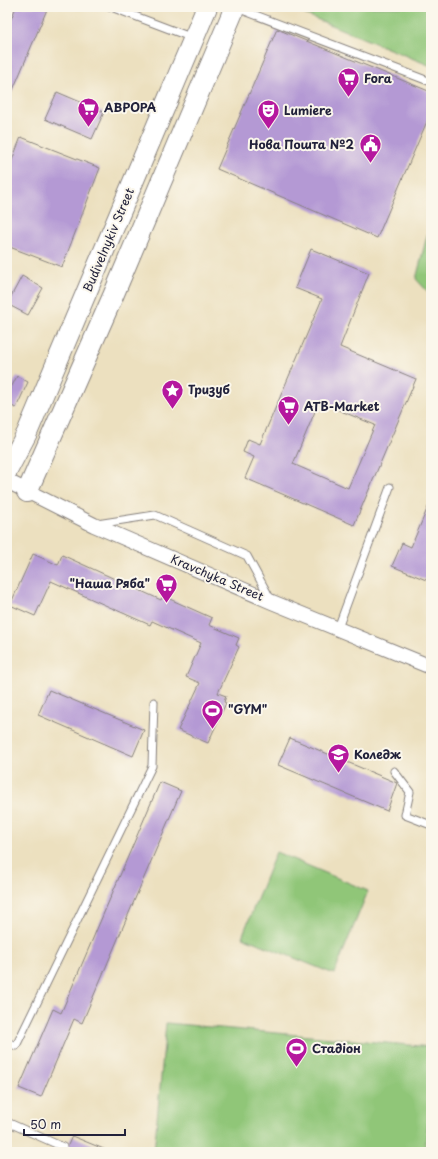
<svg xmlns="http://www.w3.org/2000/svg" width="438" height="1159" font-family="'Playpen Sans',sans-serif">
<style>
.green{fill:#90c678;stroke:#59745a}
.building{fill:#b499d4;fill-rule:evenodd}
.lines{fill:none;stroke-linecap:round;stroke-linejoin:round}
.lane-casing{stroke:#87817d;stroke-width:9}
.street-casing{stroke:#87817d;stroke-width:16}
.secondary-casing{stroke:#87817d;stroke-width:22}
.lane{stroke:#fff;stroke-width:7}
.street{stroke:#fff;stroke-width:14}
.secondary{stroke:#fff;stroke-width:20}
.labels{text-anchor:middle;stroke-width:4;stroke-linejoin:round;paint-order:stroke}
.poi-label{font-size:12px;font-weight:bold;fill:#22223b;stroke:#fbf7ec;text-anchor:start}
.street-label{font-size:12px;fill:#22223b;stroke:#fbf7ec}
</style>
<rect width="100%" height="100%" fill="#fbf7ec"/>
<filter id="ink" filterUnits="userSpaceOnUse"><feTurbulence type="fractalNoise" baseFrequency=".025" numOctaves="2"/><feDisplacementMap in="SourceGraphic" scale="8" xChannelSelector="R" yChannelSelector="G"/><feConvolveMatrix kernelMatrix="1 2 1 2 8 2 1 2 1" color-interpolation-filters="sRGB"/></filter>
<filter id="wash" filterUnits="userSpaceOnUse"><feTurbulence type="fractalNoise" baseFrequency=".012" numOctaves="4" result="noise"/><feDisplacementMap in="SourceGraphic" scale="16" xChannelSelector="R" yChannelSelector="G"/><feGaussianBlur stdDeviation="0.9" result="paint"/><feColorMatrix in="noise" values="0 0 0 0 0 0 0 0 0 0 0 0 0 0 0 0 0 1.4 0 .05"/><feComposite in="paint" operator="in"/></filter>
<g filter="url(#wash)">
<rect width="100%" height="100%" fill="#ece0bf"/>
<path class="green" d="M 287,7 L 431,7 L 431,66 Z
M 431,220 L 431,295 L 416,279 Z
M 276,852 L 368,891 L 334,974 L 242,937 Z
M 166,1023 L 431,1047 L 431,1091 L 425,1152 L 154,1152 Z"/>
<g id="blocks">
<path class="building" d="M 16,7 L 48,7 L 7,104 L 7,29 Z
M 277,29 L 431,92 L 431,112 L 377,238 L 217,169 Z
M 57,92 L 104,112 L 92,139 L 45,119 Z
M 21,137 L 100,168 L 62,267 L 7,246 L 7,173 Z
M 311,249 L 369,273 L 340,347 L 416,379 L 354,525 L 245,478 L 254,457 L 243,452 L 248,439 L 260,444 L 322,299 L 295,288 ZM 319,402 L 375,425 L 348,488 L 293,464 Z
M 22,276 L 43,288 L 28,315 L 7,304 Z
M 17,376 L 28,382 L 16,408 L 7,404 L 7,396 Z
M 431,500 L 431,582 L 392,566 L 402,543 L 411,547 Z
M 33,554 L 58,565 L 62,555 L 161,600 L 163,596 L 212,618 L 209,625 L 239,638 L 236,645 L 239,647 L 218,693 L 226,696 L 224,702 L 226,703 L 208,743 L 178,730 L 200,683 L 186,677 L 201,643 L 152,621 L 150,625 L 51,581 L 35,616 L 10,605 Z
M 49,690 L 144,730 L 133,756 L 38,715 Z
M 290,738 L 397,783 L 387,811 L 278,765 Z
M 160,782 L 181,791 L 82,1023 L 74,1019 L 41,1097 L 19,1088 L 53,1009 L 61,1013 Z
M 72,1136 L 111,1152 L 65,1152 Z"/>
</g>
</g>
<g filter="url(#ink)">
<use href="#blocks" fill-opacity="0" stroke="#87817d" stroke-width="1"/>
<g class="lines">
<defs>
<path id="lane" d="M 111,7 L 193,38
M 237,8 L 431,82
M 97,524 L 155,515 L 247,556 L 271,600
M 338,628 L 390,487
M 394,771 L 410,792 L 405,815 L 431,825
M 7,1042 L 16,1046 L 152,766 L 154,702
M 7,1122 L 63,1147"/>
<path id="street" d="M 7,481 L 94,525 L 272,602 L 431,667"/>
<path id="secondary" d="M 7,471 L 27,433 L 207,7
M 27,492 L 113,296 L 235,7"/>
</defs>
<use href="#lane" class="lane-casing"/>
<use href="#street" class="street-casing"/>
<use href="#secondary" class="secondary-casing"/>
<use href="#lane" class="lane"/>
<use href="#street" class="street"/>
<use href="#secondary" class="secondary"/>
</g>
</g>
<defs>
<symbol id="supermarket-pin" viewBox="-11 -11 22 30"><path d="M0 17L-7.5 6A9.5 9.5 0 1 1 7.5 6Z" fill="#b5179e" stroke="#fbf7ec"/><path d="M-6-5.5h2.5l.6 2H6L4.5 2H-2.5L-4.4-4H-6ZM-1.5 3.2a1.3 1.3 0 1 0 .1 0ZM3 3.2a1.3 1.3 0 1 0 .1 0Z" fill="#fff"/></symbol>
<symbol id="theatre-pin" viewBox="-11 -11 22 30"><path d="M0 17L-7.5 6A9.5 9.5 0 1 1 7.5 6Z" fill="#b5179e" stroke="#fbf7ec"/><path d="M-5-5.5Q0-4 5-5.5V0Q5 5 0 6Q-5 5-5 0ZM-3.3-2.5H-1v1.5H-3.3ZM1-2.5H3.3v1.5H1ZM-2.8 1Q0 5.5 2.8 1Z" fill="#fff"/></symbol>
<symbol id="civic-pin" viewBox="-11 -11 22 30"><path d="M0 17L-7.5 6A9.5 9.5 0 1 1 7.5 6Z" fill="#b5179e" stroke="#fbf7ec"/><path d="M-.6-6.5H3V-4.5H.6V-3L4-1V1h2V6H-6V1h2V-1L-.6-3ZM-1.2 2.5V6h2.4V2.5Z" fill="#fff"/></symbol>
<symbol id="sight-pin" viewBox="-11 -11 22 30"><path d="M0 17L-7.5 6A9.5 9.5 0 1 1 7.5 6Z" fill="#b5179e" stroke="#fbf7ec"/><path d="M0-6L1.8-2.2L6-1.7L2.9 1.2L3.7 5.4L0 3.3L-3.7 5.4L-2.9 1.2L-6-1.7L-1.8-2.2Z" fill="#fff"/></symbol>
<symbol id="stadium-pin" viewBox="-11 -11 22 30"><path d="M0 17L-7.5 6A9.5 9.5 0 1 1 7.5 6Z" fill="#b5179e" stroke="#fbf7ec"/><path d="M0-5a6.5 5 0 1 0 0 10a6.5 5 0 1 0 0-10ZM-3.5-1.8h7v3.6h-7Z" fill="#fff"/></symbol>
<symbol id="university-pin" viewBox="-11 -11 22 30"><path d="M0 17L-7.5 6A9.5 9.5 0 1 1 7.5 6Z" fill="#b5179e" stroke="#fbf7ec"/><path d="M0-5L7-2L0 1L-7-2ZM-4 1L0 2.5L4 1V4Q0 6-4 4Z" fill="#fff"/></symbol>
</defs>
<g fill-rule="evenodd">
<use href="#supermarket-pin" x="336" y="66" width="25" height="34"/>
<use href="#supermarket-pin" x="76" y="96" width="25" height="34"/>
<use href="#theatre-pin" x="256" y="98" width="25" height="34"/>
<use href="#civic-pin" x="358" y="132" width="25" height="34"/>
<use href="#sight-pin" x="160" y="378" width="25" height="34"/>
<use href="#supermarket-pin" x="276" y="394" width="25" height="34"/>
<use href="#supermarket-pin" x="154" y="572" width="25" height="34"/>
<use href="#stadium-pin" x="200" y="698" width="25" height="34"/>
<use href="#university-pin" x="326" y="742" width="25" height="34"/>
<use href="#stadium-pin" x="284" y="1036" width="25" height="34"/>
</g>
<g class="labels">
<g class="poi-label">
<text x="364" y="83">Fora</text>
<text x="104" y="112">АВРОРА</text>
<text x="284" y="115">Lumiere</text>
<text x="354" y="149" text-anchor="end">Нова Пошта №2</text>
<text x="188" y="394">Тризуб</text>
<text x="304" y="411">ATB-Market</text>
<text x="150" y="588" text-anchor="end">"Наша Ряба"</text>
<text x="228" y="714">"GYM"</text>
<text x="354" y="759">Коледж</text>
<text x="312" y="1053">Стадіон</text>
</g>
<g class="street-label">
<text transform="translate(109 240) rotate(-67)" y="4">Budivelnykiv Street</text>
<text transform="translate(217 578) rotate(23)" y="4">Kravchyka Street</text>
</g>
</g>
<rect width="438" height="1159" fill="none" stroke="#fbf7ec" stroke-width="24"/>
<path d="M24 1129v6h101v-6" fill="none" stroke="#22223b" stroke-width="2"/>
<text x="30" y="1129" font-size="12" fill="#22223b" stroke="#fbf7ec" stroke-width="3" paint-order="stroke">50 m</text>
</svg>
